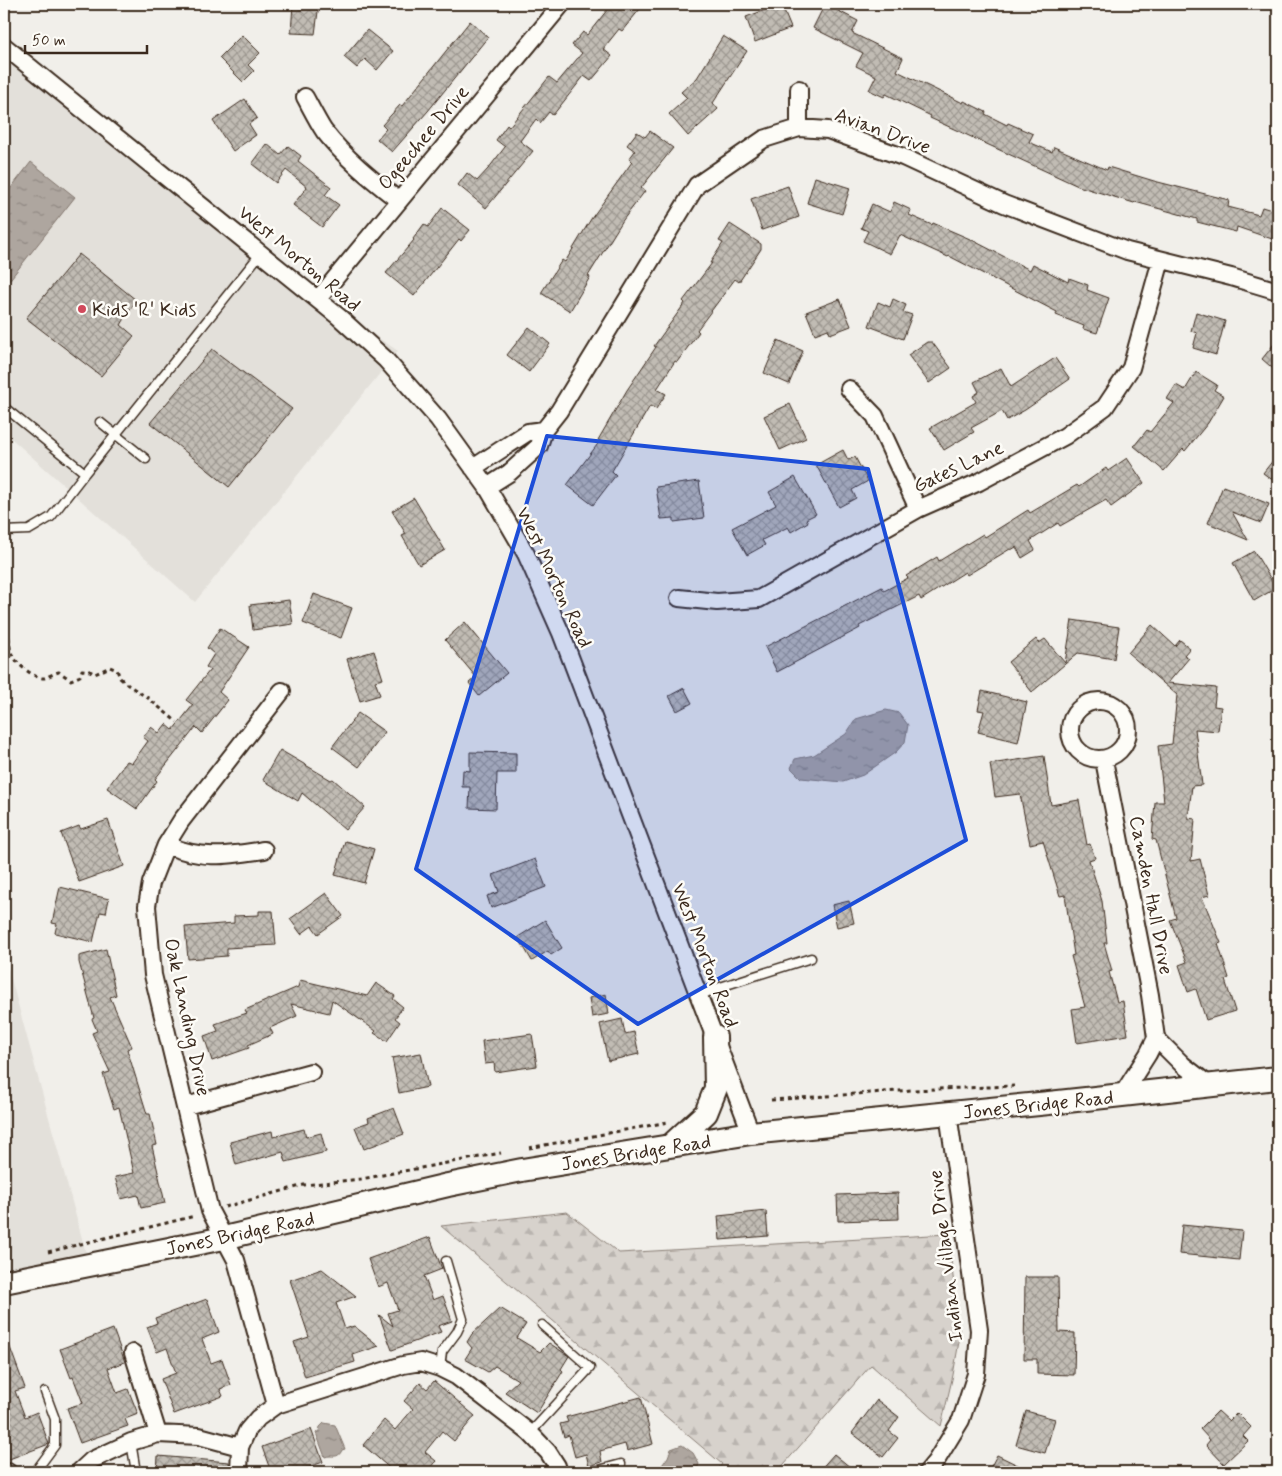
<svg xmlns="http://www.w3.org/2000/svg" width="1282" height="1476" font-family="Mynerve,sans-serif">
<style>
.built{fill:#e3e0da}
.forest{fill:url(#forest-firs);stroke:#897e75}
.water{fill:url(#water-ripples);stroke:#80746b}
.building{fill:url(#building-cross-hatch);stroke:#3b2a1e}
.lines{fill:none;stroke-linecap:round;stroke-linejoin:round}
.service-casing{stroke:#3b2a1e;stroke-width:11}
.minor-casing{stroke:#3b2a1e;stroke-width:20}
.secondary-casing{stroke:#3b2a1e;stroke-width:26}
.path{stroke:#3b2a1e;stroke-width:3;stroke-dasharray:4 4;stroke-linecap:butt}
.service{stroke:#fdfcf7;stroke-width:8}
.minor{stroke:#fdfcf7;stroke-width:16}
.secondary{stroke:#fdfcf7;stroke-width:22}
.marked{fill:#1d4ed8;fill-opacity:0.2;stroke:#1d4ed8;stroke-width:4;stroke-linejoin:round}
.poi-dot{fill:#d1495b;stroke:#fdfcf7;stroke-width:2}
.labels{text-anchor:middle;stroke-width:5;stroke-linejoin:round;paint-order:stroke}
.street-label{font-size:20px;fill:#3b2a1e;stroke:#fdfcf7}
.poi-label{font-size:20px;fill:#3b2a1e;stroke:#fdfcf7;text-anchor:start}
</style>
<defs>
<pattern id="forest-firs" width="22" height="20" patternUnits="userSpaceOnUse" patternTransform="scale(1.25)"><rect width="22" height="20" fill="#d7d2cc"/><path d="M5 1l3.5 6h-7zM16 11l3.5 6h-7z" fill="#b9b4af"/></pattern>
<pattern id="water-ripples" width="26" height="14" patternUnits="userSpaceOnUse" patternTransform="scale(1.25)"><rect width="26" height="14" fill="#aea69f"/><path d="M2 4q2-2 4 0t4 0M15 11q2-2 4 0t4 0" fill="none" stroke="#8f8781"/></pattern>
<pattern id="building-cross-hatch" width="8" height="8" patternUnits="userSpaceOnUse" patternTransform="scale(1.25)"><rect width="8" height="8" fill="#c1bcb4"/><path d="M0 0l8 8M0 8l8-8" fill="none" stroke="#9e9992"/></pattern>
</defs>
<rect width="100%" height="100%" fill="#f1efea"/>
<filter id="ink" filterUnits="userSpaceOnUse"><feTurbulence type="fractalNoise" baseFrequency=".02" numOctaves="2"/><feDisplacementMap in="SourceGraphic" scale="10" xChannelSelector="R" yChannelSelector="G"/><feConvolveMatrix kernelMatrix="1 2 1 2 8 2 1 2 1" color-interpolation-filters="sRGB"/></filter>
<g filter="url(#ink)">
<path class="built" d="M 4,55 L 325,302 L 398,351 L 195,602 L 4,432 Z
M 4,953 L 92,1275 L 4,1295 Z"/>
<path class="forest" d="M 567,1212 L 619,1253 L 948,1234 L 960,1336 L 953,1375 L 941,1426 L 871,1365 L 777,1472 L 716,1472 L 722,1464 L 441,1226 Z"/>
<path class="water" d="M 31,162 L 75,197 L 4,287 L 4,197 Z
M 886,710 L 899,713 L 908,725 L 905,742 L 896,752 L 863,775 L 843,782 L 801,778 L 791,768 L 795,759 L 814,755 L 846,734 L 856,719 Z
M 324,1423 L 335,1425 L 345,1449 L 342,1450 C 338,1460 332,1454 325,1457 L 316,1433 L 319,1431 L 320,1427 Z
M 682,1445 L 693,1453 L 699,1464 L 696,1472 L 657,1472 L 668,1457 L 671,1449 Z"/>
<path class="building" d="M 293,4 L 319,4 L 315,34 L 291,33 Z
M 612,4 L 633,4 L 640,9 L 622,31 L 619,29 L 603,49 L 612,56 L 591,81 L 584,76 L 553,115 L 549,112 L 540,123 L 536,119 L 520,141 L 533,151 L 486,208 L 458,185 L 467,173 L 477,181 L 488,169 L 505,147 L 496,140 L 507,125 L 509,127 L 549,77 L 557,83 L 582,53 L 572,45 L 583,32 L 587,35 Z
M 781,4 L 791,28 L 755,42 L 746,17 Z
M 825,4 L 858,21 L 852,33 L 903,58 L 897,71 L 963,103 L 964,101 L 986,112 L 985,114 L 1007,125 L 1008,123 L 1033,134 L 1029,142 L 1052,152 L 1054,147 L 1107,170 L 1108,167 L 1154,181 L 1229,200 L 1228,207 L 1259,215 L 1262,207 L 1278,212 L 1278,241 L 1237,227 L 1236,232 L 1197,222 L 1197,219 L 1135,202 L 1134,203 L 1078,186 L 930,118 L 931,116 L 886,94 L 884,97 L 869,90 L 876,76 L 856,66 L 863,53 L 813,28 Z
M 470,21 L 488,37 L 428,111 L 392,152 L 377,139 L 386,129 L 382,125 L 400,105 L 402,106 Z
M 367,30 L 393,51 L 377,70 L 365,59 L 357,68 L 344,57 Z
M 242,35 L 260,53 L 248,65 L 254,71 L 243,82 L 219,58 Z
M 723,36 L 747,51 L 713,103 L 718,109 L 688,136 L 669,114 L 687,98 L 681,92 L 697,78 Z
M 245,99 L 257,118 L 249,124 L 256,135 L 233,151 L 213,121 Z
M 650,131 L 673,148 L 641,188 L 645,191 L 623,220 L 588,276 L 590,277 L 570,311 L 541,293 L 562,260 L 565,262 L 591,219 L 632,162 L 629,159 L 635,151 L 627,145 L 637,132 L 645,137 Z
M 267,144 L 280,155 L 288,146 L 301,156 L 298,161 L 331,187 L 325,195 L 339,205 L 322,227 L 293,205 L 307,187 L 286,170 L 276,183 L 252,164 Z
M 815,177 L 850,188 L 842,214 L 807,203 Z
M 788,186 L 799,217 L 762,230 L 751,199 Z
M 894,202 L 911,210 L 909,215 L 932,225 L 933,223 L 970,239 L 1030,270 L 1033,264 L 1068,282 L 1069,278 L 1088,285 L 1087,290 L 1109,298 L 1097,333 L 1083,329 L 1084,326 L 1056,315 L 1057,312 L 949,256 L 948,257 L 900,235 L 890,254 L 863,241 L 868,231 L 861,228 L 872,204 L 890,212 Z
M 442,208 L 470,230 L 461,241 L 459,239 L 414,296 L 386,273 L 414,240 L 413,239 L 424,224 L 428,227 Z
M 730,224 L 761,244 L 761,249 L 739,282 L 735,279 L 697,330 L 699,332 L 677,362 L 675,361 L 657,389 L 666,394 L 656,409 L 650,406 L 612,471 L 616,475 L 593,505 L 567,485 L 600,441 L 598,440 L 627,390 L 656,347 L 654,346 L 685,303 L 683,301 L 712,263 L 710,263 L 723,243 L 719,241 Z
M 79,254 L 136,300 L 121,325 L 134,336 L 101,376 L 26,318 Z
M 840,299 L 851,326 L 830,334 L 828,329 L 815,334 L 806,312 Z
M 893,299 L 906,305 L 903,312 L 912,315 L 903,339 L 869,326 L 878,302 L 890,307 Z
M 1196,312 L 1225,321 L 1216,355 L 1193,348 L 1197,333 L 1191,331 Z
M 529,327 L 550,344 L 529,372 L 507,355 Z
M 1278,339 L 1278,373 L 1262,359 Z
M 778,340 L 803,351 L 789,384 L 764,373 Z
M 927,342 L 932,342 L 951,368 L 929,383 L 908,355 Z
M 212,349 L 292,409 L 229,487 L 150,423 Z
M 1055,358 L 1070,379 L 1025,410 L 1007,420 L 1002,411 L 971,428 L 974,432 L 944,450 L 930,428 L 976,402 L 973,396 L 979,392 L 974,382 L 1001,368 L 1011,387 Z
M 1196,372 L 1217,385 L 1214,390 L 1224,396 L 1208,423 L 1185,451 L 1183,449 L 1164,471 L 1134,446 L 1147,430 L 1150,432 L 1174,403 L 1167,399 L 1176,385 L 1185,390 Z
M 790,404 L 806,438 L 780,450 L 764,416 Z
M 843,450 L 848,460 L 855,457 L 868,481 L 852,490 L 856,498 L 839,507 L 816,465 Z
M 1278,454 L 1278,484 L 1263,473 Z
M 1127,458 L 1144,483 L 1111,507 L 1106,500 L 1060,526 L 1058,523 L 1030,541 L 1035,550 L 1022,558 L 1016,547 L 1011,550 L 1010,549 L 967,575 L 965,572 L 921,600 L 919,596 L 859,626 L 860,628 L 777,672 L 765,647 L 882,587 L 884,591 L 908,578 L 906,576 L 937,557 L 939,561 L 983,534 L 985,537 L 1028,510 L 1030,513 L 1077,485 L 1079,487 L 1106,468 L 1108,471 Z
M 795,477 L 816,514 L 806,519 L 808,522 L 791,532 L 788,527 L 762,540 L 765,545 L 747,555 L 732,528 L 776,505 L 769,492 Z
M 699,481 L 704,518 L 674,522 L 674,518 L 661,519 L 656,487 Z
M 1223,486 L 1269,504 L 1261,523 L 1232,512 L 1248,540 L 1208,523 Z
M 414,498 L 445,550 L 419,565 L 402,536 L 406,534 L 392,511 Z
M 1254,551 L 1276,588 L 1254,601 L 1233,563 Z
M 314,594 L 352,608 L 341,638 L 303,623 Z
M 289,600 L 293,624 L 253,630 L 250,605 Z
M 1072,620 L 1119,627 L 1114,659 L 1078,653 L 1032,692 L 1008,662 L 1036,639 L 1039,643 L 1045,639 L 1065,663 Z
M 465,622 L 507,673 L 479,696 L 469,683 L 476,677 L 445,640 Z
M 1152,625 L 1175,646 L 1180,640 L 1190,648 L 1184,655 L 1189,658 L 1168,683 L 1216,688 L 1214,706 L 1221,707 L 1218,731 L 1195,729 L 1202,785 L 1192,786 L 1188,818 L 1195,819 L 1191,861 L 1200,859 L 1209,895 L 1202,897 L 1221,943 L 1218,944 L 1229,978 L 1225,980 L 1235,1011 L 1206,1020 L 1196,989 L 1188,992 L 1179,965 L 1187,962 L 1170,920 L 1176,918 L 1156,840 L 1152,839 L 1155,802 L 1164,802 L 1158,746 L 1172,744 L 1177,695 L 1128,653 Z
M 220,628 L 249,647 L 219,692 L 228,700 L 202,733 L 196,727 L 155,779 L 157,781 L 137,809 L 107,788 L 127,761 L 132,763 L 148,741 L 143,737 L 151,727 L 159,733 L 166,724 L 173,730 L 193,705 L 186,700 L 210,670 L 206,667 L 214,654 L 207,648 Z
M 374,651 L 383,679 L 375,681 L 380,695 L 360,701 L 347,659 Z
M 684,688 L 692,703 L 677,711 L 669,696 Z
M 982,691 L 1027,702 L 1018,742 L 978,732 L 984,711 L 978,710 Z
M 358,713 L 385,732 L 359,767 L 332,747 Z
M 280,750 L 331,780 L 333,779 L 365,807 L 345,830 L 302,793 L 298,801 L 263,780 Z
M 470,752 L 516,753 L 516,773 L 497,773 L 496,809 L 469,808 L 470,787 L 462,787 L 463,770 L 470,771 Z
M 1044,756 L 1051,805 L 1079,800 L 1087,845 L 1090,844 L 1095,858 L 1089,860 L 1102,901 L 1107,943 L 1104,943 L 1112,971 L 1109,972 L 1117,1002 L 1123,1001 L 1128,1035 L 1077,1043 L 1072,1009 L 1085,1007 L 1071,956 L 1074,955 L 1065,895 L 1060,896 L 1043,841 L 1030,844 L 1020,794 L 995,797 L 990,764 Z
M 108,820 L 124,866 L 79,882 L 61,833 L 79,826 L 81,829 Z
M 345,841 L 374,849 L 364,883 L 335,875 Z
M 535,859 L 546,887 L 491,908 L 487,896 L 499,892 L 493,875 Z
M 60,887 L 109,899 L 106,913 L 100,912 L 93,942 L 55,933 L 57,924 L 52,923 Z
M 326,893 L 343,916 L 318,934 L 312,926 L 301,934 L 290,919 Z
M 849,901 L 854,923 L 837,927 L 832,905 Z
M 259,911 L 273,911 L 276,945 L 227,948 L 227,956 L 188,959 L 185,927 L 234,923 L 234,916 L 259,915 Z
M 545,920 L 562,948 L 551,955 L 548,951 L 532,961 L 518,937 Z
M 106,949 L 116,995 L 110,997 L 132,1047 L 127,1049 L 147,1114 L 150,1114 L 157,1145 L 152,1146 L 165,1203 L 141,1208 L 138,1195 L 121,1199 L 115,1177 L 134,1173 L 119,1107 L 114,1109 L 103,1074 L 110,1072 L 92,1033 L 97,1031 L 92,1019 L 94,1018 L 79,962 L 79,956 Z
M 300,980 L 367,996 L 376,983 L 395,996 L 393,999 L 403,1007 L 395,1018 L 400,1022 L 387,1041 L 374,1033 L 376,1031 L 332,1000 L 329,1013 L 291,1004 L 297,1016 L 270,1028 L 273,1034 L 248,1045 L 249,1048 L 212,1061 L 204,1036 L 218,1031 L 215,1024 L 247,1013 L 245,1010 L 298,987 Z
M 606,994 L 609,1014 L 592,1017 L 589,998 Z
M 622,1019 L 625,1034 L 634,1032 L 639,1054 L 608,1061 L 600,1024 Z
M 532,1034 L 537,1066 L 495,1072 L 494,1063 L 485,1064 L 482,1041 Z
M 421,1053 L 428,1087 L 399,1093 L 392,1058 Z
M 394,1108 L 404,1134 L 364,1149 L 355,1127 L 369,1122 L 368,1118 Z
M 304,1129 L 306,1137 L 321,1133 L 326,1152 L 286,1162 L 283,1152 L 236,1165 L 230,1142 L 272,1131 L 273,1137 Z
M 898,1193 L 899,1219 L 838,1221 L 837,1195 Z
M 766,1211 L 768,1236 L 720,1240 L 718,1216 Z
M 1182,1225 L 1242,1231 L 1239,1260 L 1179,1254 Z
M 430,1237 L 442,1269 L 424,1276 L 433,1300 L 443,1296 L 452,1321 L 438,1326 L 441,1332 L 392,1350 L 379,1315 L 393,1326 L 388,1313 L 398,1310 L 388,1283 L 378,1287 L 368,1259 Z
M 322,1269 L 356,1296 L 336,1303 L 345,1329 L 354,1326 L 379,1346 L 353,1355 L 355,1362 L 305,1377 L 294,1342 L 309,1337 L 290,1280 Z
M 1025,1277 L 1058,1277 L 1059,1332 L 1075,1333 L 1074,1375 L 1037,1374 L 1037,1359 L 1024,1359 Z
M 207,1299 L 219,1332 L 202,1339 L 211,1363 L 222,1359 L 231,1385 L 220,1389 L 223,1396 L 174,1414 L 161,1379 L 176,1373 L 167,1348 L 157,1352 L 147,1327 L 157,1323 L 155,1318 Z
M 500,1308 L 526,1324 L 517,1338 L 540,1352 L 549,1343 L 569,1356 L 561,1369 L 563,1371 L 537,1413 L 505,1392 L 518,1380 L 495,1366 L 488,1372 L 465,1359 L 472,1348 L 467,1342 L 472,1334 Z
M 113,1329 L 125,1362 L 108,1368 L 117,1393 L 128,1389 L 138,1414 L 125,1419 L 128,1426 L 80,1443 L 67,1408 L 83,1403 L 73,1377 L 71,1378 L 60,1349 Z
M 4,1334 L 5,1334 L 25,1388 L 15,1391 L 25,1417 L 37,1412 L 49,1444 L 4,1461 Z
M 434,1381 L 475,1416 L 454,1441 L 442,1431 L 425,1452 L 436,1461 L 426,1472 L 394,1472 L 363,1445 L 384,1420 L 395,1430 L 413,1409 L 404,1401 L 420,1383 L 427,1389 Z
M 641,1397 L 653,1444 L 627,1451 L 625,1444 L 600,1451 L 602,1462 L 589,1466 L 586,1454 L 575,1457 L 569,1435 L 564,1437 L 560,1424 L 568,1422 L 566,1417 Z
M 877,1400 L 899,1417 L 889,1431 L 898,1438 L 883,1457 L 852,1433 Z
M 1026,1411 L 1055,1419 L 1045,1453 L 1016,1445 Z
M 1218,1411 L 1229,1421 L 1237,1413 L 1251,1427 L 1243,1436 L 1248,1441 L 1224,1464 L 1206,1445 L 1210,1440 L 1200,1429 Z
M 311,1429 L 323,1462 L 295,1472 L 271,1472 L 262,1447 Z
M 834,1454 L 856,1472 L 818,1472 Z
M 997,1455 L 1032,1472 L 988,1472 Z
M 158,1456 L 229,1462 L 229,1472 L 157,1472 Z"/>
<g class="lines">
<defs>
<path id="service" d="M 4,407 L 85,473 L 51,517 L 29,530 L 4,531
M 100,422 L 146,459
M 85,473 L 261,253
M 699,996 L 717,988 L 811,958
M 440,1368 L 442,1352 L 457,1332 L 463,1319 L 446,1261
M 530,1433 L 590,1368 L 542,1325
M 131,1442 L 136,1472
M 35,1472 L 55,1445 L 55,1419 L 45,1392
M 592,1472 L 621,1464"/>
<path id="minor" d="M 4,46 L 339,317 L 385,359 L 438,419 L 487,487 L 526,554 L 561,633 L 751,1133
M 799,89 L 799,128
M 305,97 C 311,108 317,120 324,131 C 345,158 371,179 398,200
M 318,299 L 562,4
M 849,389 L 875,416 L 918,509
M 473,468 L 528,432 L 544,430
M 487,487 L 509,473 L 539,446 L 544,430 L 559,411 L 697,185 L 764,139 L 799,128 L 828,130 L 903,157 L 1004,204 L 1127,251 L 1231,277 L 1278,291
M 679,598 L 717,602 L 759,599 L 918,509 L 979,482 L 1065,436 L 1105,407 L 1131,368 L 1161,260
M1070 730a29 29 0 1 1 58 0a29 29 0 1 1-58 0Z
M 1104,760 L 1150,995 L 1156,1038
M 166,845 C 204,860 224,856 264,850
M 1122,1095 L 1148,1054 L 1156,1038 L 1183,1065 L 1209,1085
M 186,1106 L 311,1072
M 133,1353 L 158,1434
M 276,1405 L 236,1260 L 210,1211 L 153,975 L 147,906 L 151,883 L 166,845 L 181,821 L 282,691
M 4,1472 L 8,1472
M 79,1472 L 92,1460 L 131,1442 L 158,1434 L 199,1436 L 240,1447
M 239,1472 L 240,1447 L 247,1431 L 258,1418 L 276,1405 L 403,1365 L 421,1362 L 440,1368 L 456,1376 L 530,1433 L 548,1452 L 557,1466 L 558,1472
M 927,1472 L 936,1461 L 961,1420 L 976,1374 L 979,1330 L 948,1113"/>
<path id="secondary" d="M 670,1146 L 706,1113 L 716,1088 L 715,1037
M 4,1282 L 224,1238 L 448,1185 L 522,1170 L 670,1146 L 751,1133 L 1049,1103 L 1278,1078"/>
</defs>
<use href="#service" class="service-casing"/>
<use href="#minor" class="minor-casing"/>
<use href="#secondary" class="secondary-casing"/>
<path class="path" d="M 4,622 C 10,631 8,642 11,652 C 13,661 34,679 44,678 C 48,677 54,673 59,672 L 71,680 L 80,676 L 82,670 L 90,671 L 95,674 L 110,667 L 117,670 L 120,678 L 128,685 L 148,698 L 177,722
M 771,1100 L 912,1090 L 1014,1086
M 529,1148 L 668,1122
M 225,1207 L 304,1185 L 361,1179 L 501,1153
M 48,1252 L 195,1216"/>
<use href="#service" class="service"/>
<use href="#minor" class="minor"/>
<use href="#secondary" class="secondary"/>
</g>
</g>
<path class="marked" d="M 547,436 L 868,469 L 966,840 L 638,1024 L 416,869 Z"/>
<circle class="poi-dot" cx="82" cy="309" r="5"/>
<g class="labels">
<g class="street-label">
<text transform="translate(883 130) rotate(20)" y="7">Avian Drive</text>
<text transform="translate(423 137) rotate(-50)" y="7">Ogeechee Drive</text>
<text transform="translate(300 258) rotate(40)" y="7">West Morton Road</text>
<text transform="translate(958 466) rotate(-25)" y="7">Gates Lane</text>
<text transform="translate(555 577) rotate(65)" y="7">West Morton Road</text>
<text transform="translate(1152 895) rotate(79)" y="7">Camden Hall Drive</text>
<text transform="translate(706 955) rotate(69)" y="7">West Morton Road</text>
<text transform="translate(188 1017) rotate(78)" y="7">Oak Landing Drive</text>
<text transform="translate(1038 1104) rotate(-6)" y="7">Jones Bridge Road</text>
<text transform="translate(636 1152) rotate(-9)" y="7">Jones Bridge Road</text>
<text transform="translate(240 1233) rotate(-12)" y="7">Jones Bridge Road</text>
<text transform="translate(945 1256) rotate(-97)" y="7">Indian Village Drive</text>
</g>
<g class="poi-label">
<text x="92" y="316">Kids 'R' Kids</text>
</g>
</g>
<rect width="1282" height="1476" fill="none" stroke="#fdfcf7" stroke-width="20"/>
<rect x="10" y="10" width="1262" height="1456" fill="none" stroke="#3b2a1e" stroke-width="2" filter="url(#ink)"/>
<path d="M25 45v8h122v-8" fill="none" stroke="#3b2a1e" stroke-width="2.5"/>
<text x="32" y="45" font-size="15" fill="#3b2a1e" stroke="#fdfcf7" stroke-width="4" paint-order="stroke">50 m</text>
</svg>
